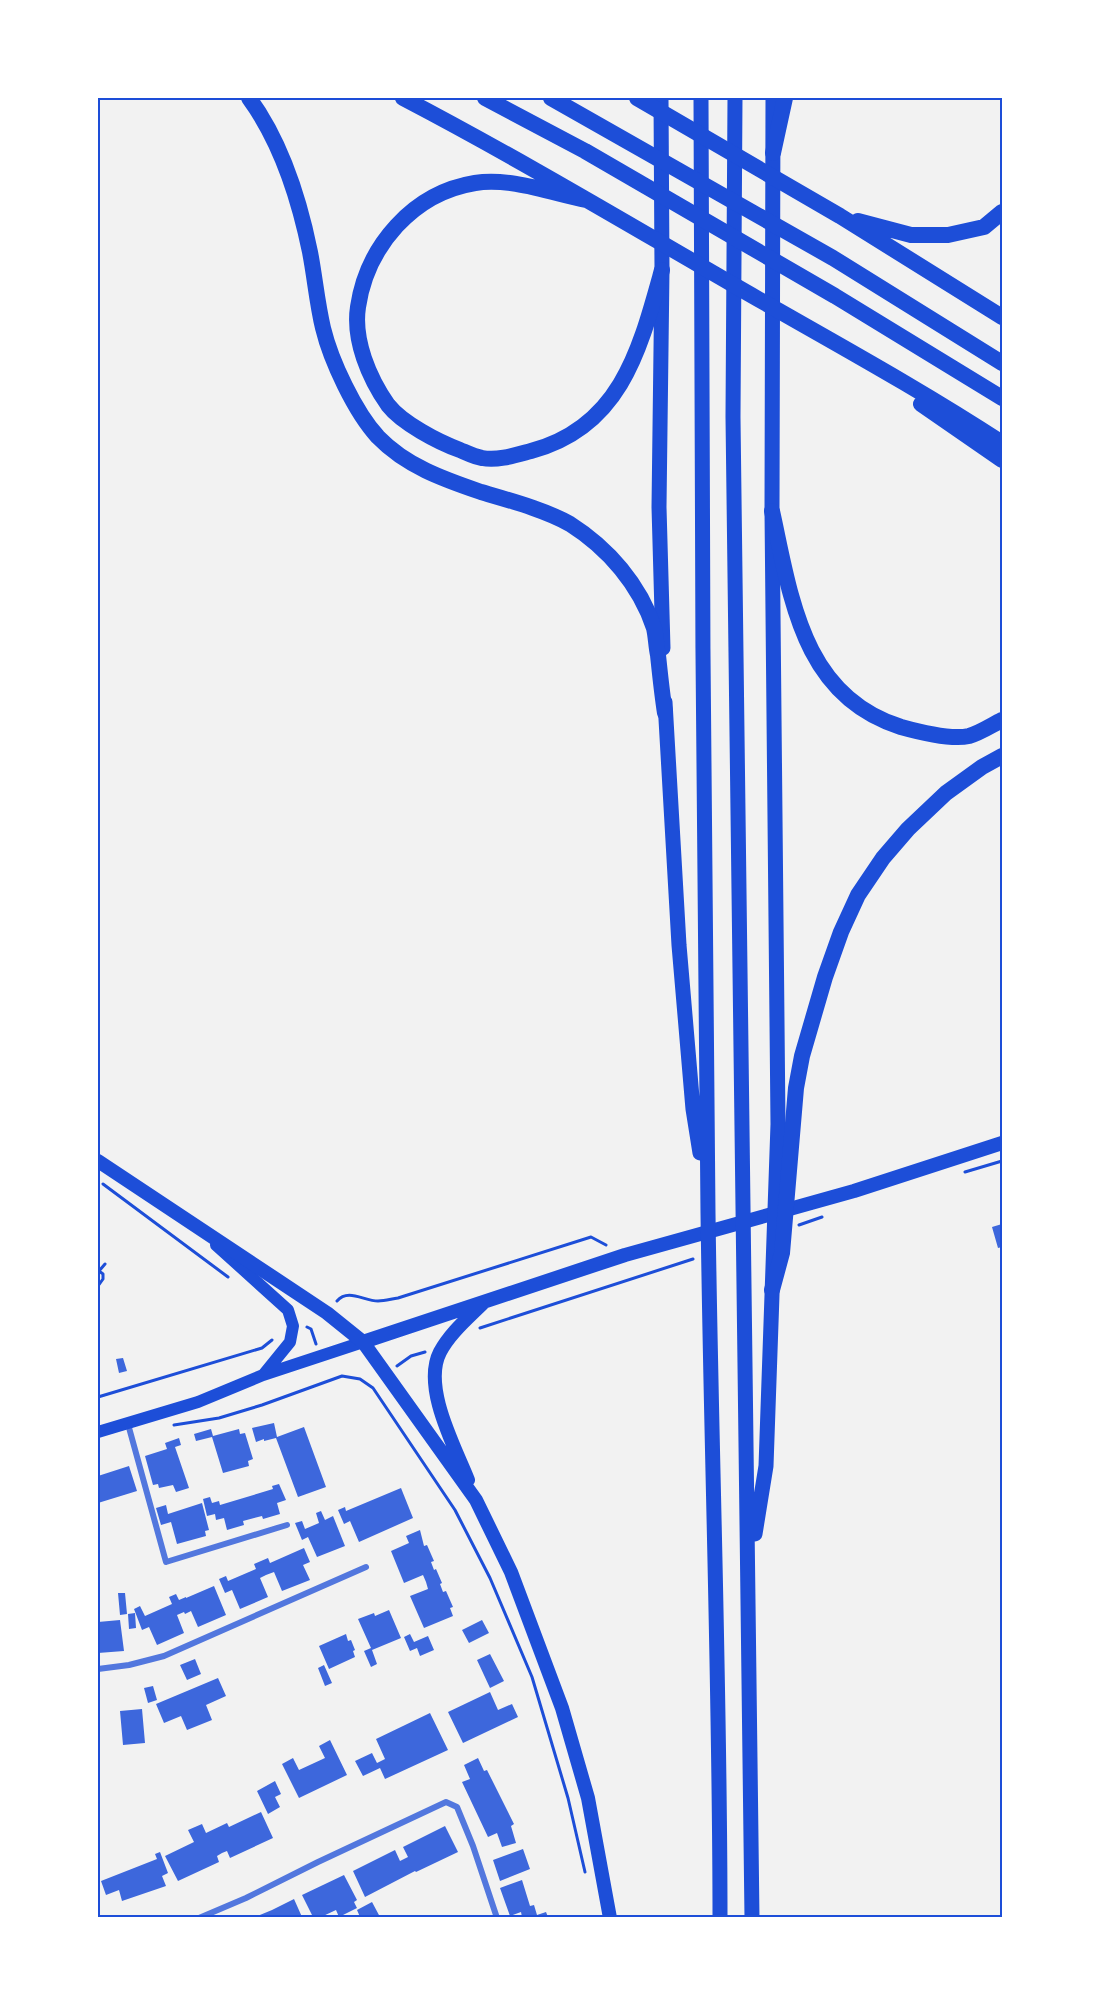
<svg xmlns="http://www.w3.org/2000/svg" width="1100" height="2015" font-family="Rubik,sans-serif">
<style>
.building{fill:#3d67dc}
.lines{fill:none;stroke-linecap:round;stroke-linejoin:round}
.path{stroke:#1d4ed8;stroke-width:3}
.minor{stroke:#5277de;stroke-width:6}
.secondary{stroke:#1d4ed8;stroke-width:12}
.primary{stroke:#1d4ed8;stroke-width:14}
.trunk{stroke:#1d4ed8;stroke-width:15}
.motorway{stroke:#1d4ed8;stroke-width:16}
.neatline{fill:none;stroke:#1d4ed8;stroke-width:2}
</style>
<rect width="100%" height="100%" fill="#f2f2f2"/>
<path class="building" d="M 1002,1224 L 1002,1247 L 998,1248 L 992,1227 Z
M 123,1358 L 127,1371 L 119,1373 L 116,1359 Z
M 274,1423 L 277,1437 L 304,1427 L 326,1487 L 298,1497 L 276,1438 L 264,1441 L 264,1439 L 256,1442 L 252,1428 Z
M 211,1429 L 213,1436 L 239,1429 L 240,1434 L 245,1433 L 253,1459 L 248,1461 L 249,1466 L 223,1473 L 212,1437 L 196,1441 L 194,1434 Z
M 179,1438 L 181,1445 L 175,1447 L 189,1488 L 176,1492 L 173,1485 L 159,1488 L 158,1484 L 153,1485 L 145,1456 L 167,1449 L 165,1443 Z
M 129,1466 L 137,1491 L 98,1503 L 98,1476 Z
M 279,1484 L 286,1500 L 277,1503 L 280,1514 L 263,1519 L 262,1516 L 243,1521 L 244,1525 L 227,1530 L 224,1518 L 216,1520 L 215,1514 L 207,1516 L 203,1499 L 210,1497 L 212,1503 L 219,1501 L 220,1505 L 273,1489 L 272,1486 Z
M 401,1488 L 413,1518 L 359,1542 L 350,1521 L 344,1524 L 338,1510 L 345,1507 L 346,1511 Z
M 202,1503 L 209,1530 L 205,1531 L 206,1536 L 177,1544 L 171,1522 L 161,1525 L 156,1508 L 166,1505 L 168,1514 Z
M 321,1511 L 325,1520 L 333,1516 L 345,1546 L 317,1557 L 308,1537 L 302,1540 L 295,1523 L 302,1521 L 305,1529 L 319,1523 L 316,1513 Z
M 420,1530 L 424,1546 L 427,1545 L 434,1561 L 431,1562 L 434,1570 L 436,1569 L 442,1583 L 440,1584 L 443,1592 L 446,1591 L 453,1607 L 450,1608 L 453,1616 L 424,1628 L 410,1596 L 428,1589 L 426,1582 L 423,1575 L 404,1583 L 391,1551 L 409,1543 L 406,1536 Z
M 304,1548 L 310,1562 L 303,1565 L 310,1580 L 282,1591 L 274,1572 L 266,1575 L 260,1578 L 268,1597 L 240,1609 L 232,1590 L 225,1593 L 219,1579 L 226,1576 L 228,1581 L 256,1569 L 254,1564 L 268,1558 L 270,1563 Z
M 214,1586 L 226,1615 L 198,1627 L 191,1611 L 185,1614 L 184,1612 L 177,1615 L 184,1633 L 157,1645 L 149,1627 L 142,1630 L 134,1609 L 140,1606 L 145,1616 L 172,1604 L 169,1597 L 176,1594 L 179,1600 L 186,1597 L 186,1598 Z
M 118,1593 L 125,1593 L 127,1614 L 120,1615 Z
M 389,1610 L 401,1638 L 372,1650 L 377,1664 L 371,1667 L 364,1651 L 371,1648 L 358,1619 L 374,1613 L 375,1616 Z
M 135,1613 L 136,1628 L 129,1629 L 128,1614 Z
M 120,1620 L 124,1651 L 98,1653 L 98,1622 Z
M 482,1620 L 489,1633 L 469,1643 L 462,1630 Z
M 346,1634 L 348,1641 L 351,1640 L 355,1650 L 353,1651 L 355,1657 L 329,1669 L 319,1646 Z
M 410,1634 L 414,1642 L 428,1636 L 434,1650 L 420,1656 L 417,1648 L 410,1651 L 404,1637 Z
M 490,1654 L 504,1681 L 490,1688 L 477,1660 Z
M 195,1659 L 201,1674 L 187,1680 L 180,1665 Z
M 324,1665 L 332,1683 L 325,1686 L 318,1668 Z
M 218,1678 L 226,1696 L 206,1705 L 212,1720 L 187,1730 L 181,1716 L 164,1723 L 156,1704 Z
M 153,1686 L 157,1700 L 148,1703 L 144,1688 Z
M 490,1692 L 498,1710 L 512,1704 L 518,1717 L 463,1743 L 448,1712 Z
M 142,1709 L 145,1743 L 123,1745 L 120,1711 Z
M 430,1713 L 448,1750 L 385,1779 L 380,1768 L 363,1776 L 355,1761 L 372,1753 L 377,1763 L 385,1759 L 376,1739 Z
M 330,1740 L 347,1775 L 299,1798 L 282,1764 L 293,1758 L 299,1770 L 325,1758 L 319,1746 Z
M 478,1758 L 484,1771 L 487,1770 L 514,1824 L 511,1826 L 516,1843 L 502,1847 L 497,1833 L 488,1837 L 462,1782 L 470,1779 L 464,1765 Z
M 275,1781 L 281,1794 L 275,1797 L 280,1807 L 268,1814 L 257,1791 Z
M 261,1812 L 273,1838 L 230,1858 L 227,1851 L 222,1853 L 217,1856 L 219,1862 L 178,1881 L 165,1856 L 194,1842 L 188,1830 L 202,1824 L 206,1833 L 227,1823 L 229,1827 Z
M 445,1826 L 458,1852 L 416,1872 L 415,1871 L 365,1897 L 353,1871 L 395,1850 L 400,1861 L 408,1857 L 403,1847 Z
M 523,1849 L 530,1869 L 500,1881 L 493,1860 Z
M 160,1852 L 168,1873 L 162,1876 L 166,1886 L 122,1901 L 119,1890 L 106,1895 L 101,1881 L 157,1859 L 155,1854 Z
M 344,1875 L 357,1900 L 354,1902 L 357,1908 L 339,1917 L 336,1910 L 321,1917 L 313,1917 L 302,1895 Z
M 522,1880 L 530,1906 L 534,1905 L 537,1915 L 546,1912 L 548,1917 L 522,1917 L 521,1912 L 510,1916 L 500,1888 Z
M 294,1899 L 302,1917 L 255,1917 L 272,1910 Z
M 372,1902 L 380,1917 L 360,1917 L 357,1910 Z"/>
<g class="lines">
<path class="path" d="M 965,1172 L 1002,1161
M 103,1184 L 228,1277
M 799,1225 L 822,1217
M 98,1286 L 103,1279 L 103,1274 L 99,1271 L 105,1264
M 337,1301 C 348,1288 364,1301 378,1301 C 385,1301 391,1299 398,1298 L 591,1237 L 606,1245
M 307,1327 L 311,1329 L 316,1344
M 480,1328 L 693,1259
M 397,1366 L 411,1356 L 425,1352
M 98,1397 L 262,1348 L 272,1340
M 174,1425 L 219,1418 L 262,1405 L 342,1376 L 360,1379 L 373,1388 L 455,1510 L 490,1578 L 532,1677 L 568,1798 L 585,1872"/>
<path class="minor" d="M 128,1424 L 166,1562 L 287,1525
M 98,1669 L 129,1665 L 164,1656 L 366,1567
M 199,1918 L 246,1898 L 318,1862 L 446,1802 L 457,1807 L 473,1846 L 497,1918"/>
<path class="secondary" d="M 216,1245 L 288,1310 L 293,1326 L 290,1342 L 264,1374
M 98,1432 L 198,1402 L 263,1375 L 363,1342"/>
<path class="primary" d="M 98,1161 L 327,1313 L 363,1342 L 476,1500 L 511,1572 L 562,1708 L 588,1798 L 610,1918
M 363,1342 L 625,1255 L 854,1191 L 1002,1143
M 468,1480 C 455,1447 422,1387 440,1352 C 450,1333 468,1318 483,1303"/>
<path class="trunk" d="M 661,98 L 662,270 L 659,507 L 663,648
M 701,98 C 701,470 704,841 708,1213 C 711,1448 720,1683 720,1918
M 735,98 L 733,417 L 752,1918
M 665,702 L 679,945 L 693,1109 L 700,1153
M 755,1534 L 766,1466 L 778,1124 L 772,511 L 773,98"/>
<path class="motorway" d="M 249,98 C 282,143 299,198 310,252 C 315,278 317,303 323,328 C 331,361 355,412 378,437 C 406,466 443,479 481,492 C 508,500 546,510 570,524 C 608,548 640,585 654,628 C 656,636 656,646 658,655 C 660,674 662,694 665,713
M 403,98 C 514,156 623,221 732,284 C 822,336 915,386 1002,443
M 485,98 L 585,151 L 835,296 L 1002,398
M 551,98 L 833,258 L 1002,363
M 637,98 L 840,216 L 1002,317
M 773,153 L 785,98
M 586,200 C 552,193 509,177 475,183 C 413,193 367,246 358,307 C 353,340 369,378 388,405 C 402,423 438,442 460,450 C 467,453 475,457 482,458 C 498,461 516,455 531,451 C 621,427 640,349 662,270
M 858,221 L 911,235 L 948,235 L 984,227 L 1002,212
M 921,404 L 1002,460
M 772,511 C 791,597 802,696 901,727 C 919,732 951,740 969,736 C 980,733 992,725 1002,720
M 772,1290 L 782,1253 L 796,1088 L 802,1056 L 825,977 L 841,932 L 858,895 L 883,858 L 908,829 L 946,793 L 982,767 L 1002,756"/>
</g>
<rect width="1100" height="2015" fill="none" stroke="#ffffff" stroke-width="198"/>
<rect x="99" y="99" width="902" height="1817" class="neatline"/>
</svg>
